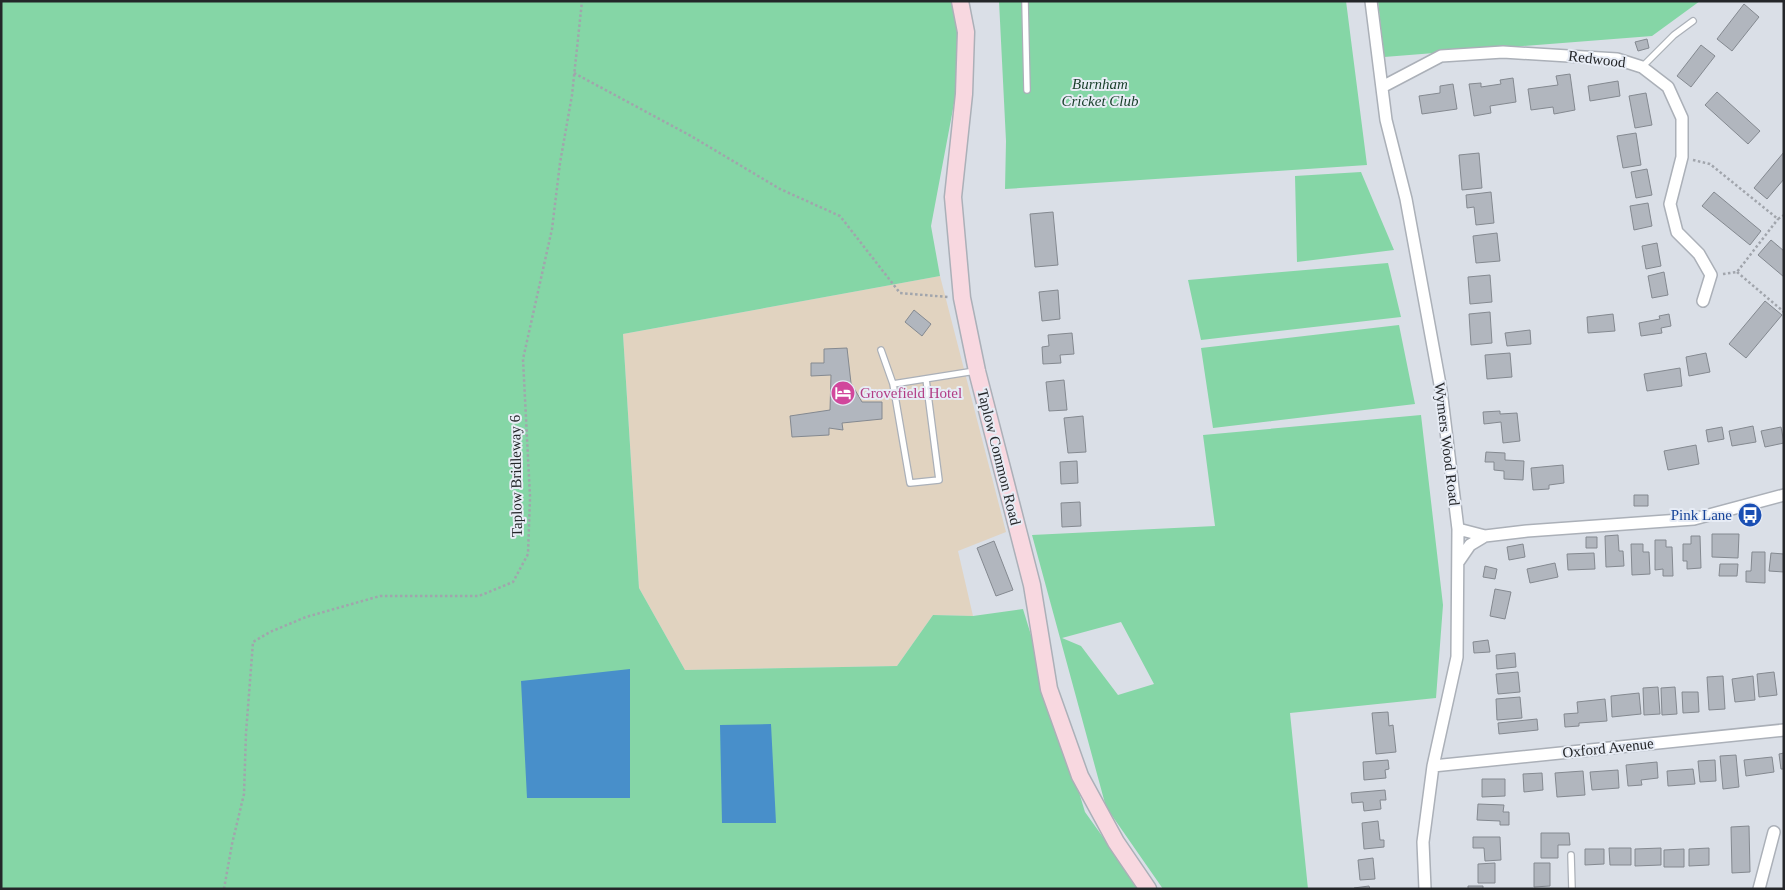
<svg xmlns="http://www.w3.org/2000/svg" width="1785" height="890" font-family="'Times New Roman',serif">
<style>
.commercial{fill:#e1d3c0}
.green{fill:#85d6a6;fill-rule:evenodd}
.water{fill:#488fca}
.building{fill:#b1b6be;stroke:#848990}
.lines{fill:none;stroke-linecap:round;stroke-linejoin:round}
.lane-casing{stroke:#abb0b8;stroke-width:8}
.street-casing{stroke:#abb0b8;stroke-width:14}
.secondary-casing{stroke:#abb0b8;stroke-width:19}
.path{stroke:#a1a5ac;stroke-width:2.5;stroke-dasharray:2.5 2.5;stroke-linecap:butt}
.lane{stroke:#fff;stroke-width:5.5}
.street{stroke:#fff;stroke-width:11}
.secondary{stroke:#f8d8e0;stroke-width:16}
.labels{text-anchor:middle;stroke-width:4;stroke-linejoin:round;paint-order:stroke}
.street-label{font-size:15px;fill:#242629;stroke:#e7ecf5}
.park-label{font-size:15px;font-style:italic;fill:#173e29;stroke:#e7ecf5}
.hotel-label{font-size:15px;fill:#b23c85;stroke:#e7ecf5;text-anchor:start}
.transit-label{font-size:15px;fill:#164399;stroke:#e7ecf5;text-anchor:end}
</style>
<rect width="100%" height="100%" fill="#dadfe7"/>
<path class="commercial" d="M 940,276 L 1006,532 L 958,551 L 973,616 L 933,615 L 897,666 L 685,670 L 639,588 L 623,334 Z"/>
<path class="green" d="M 1,1 L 953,1 L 965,45 L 931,226 L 940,276 L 623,334 L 639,588 L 685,670 L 897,666 L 933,615 L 973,616 L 1023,609 L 1085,812 L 1140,889 L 1,889 Z
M 999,1 L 1346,1 L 1367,165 L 1005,189 L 1006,141 Z
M 1378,1 L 1700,1 L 1652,36 L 1384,57 Z
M 1361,172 L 1394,250 L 1297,262 L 1295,176 Z
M 1388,263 L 1401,317 L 1201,340 L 1188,280 Z
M 1399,325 L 1415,404 L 1213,428 L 1201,348 Z
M 1421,415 L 1443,605 L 1436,698 L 1290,713 L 1308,889 L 1163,889 L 1106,807 L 1032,535 L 1215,526 L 1203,435 ZM 1121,622 L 1154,684 L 1118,695 L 1081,646 L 1062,638 Z"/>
<path class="water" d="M 630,669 L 630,798 L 527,798 L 521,681 Z
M 771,724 L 776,823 L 722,823 L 720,725 Z"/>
<path class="building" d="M 1744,4 L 1759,17 L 1732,51 L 1717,39 Z
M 1647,39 L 1649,48 L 1638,51 L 1635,42 Z
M 1701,45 L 1715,56 L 1691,87 L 1677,76 Z
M 1570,74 L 1575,110 L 1554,114 L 1553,107 L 1531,110 L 1528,89 L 1558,85 L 1556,76 Z
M 1513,78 L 1516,102 L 1490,106 L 1491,113 L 1474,116 L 1469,84 L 1481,83 L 1481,87 L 1501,84 L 1500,80 Z
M 1618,81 L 1620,96 L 1590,101 L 1588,86 Z
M 1453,84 L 1457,109 L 1422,114 L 1419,96 L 1440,93 L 1440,86 Z
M 1717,92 L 1760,131 L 1748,144 L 1705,105 Z
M 1646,93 L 1652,125 L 1635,128 L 1629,96 Z
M 1636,133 L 1641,165 L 1623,168 L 1617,136 Z
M 1784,152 L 1784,179 L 1767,199 L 1754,188 Z
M 1479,153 L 1482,188 L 1462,190 L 1459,155 Z
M 1647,169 L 1652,195 L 1636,198 L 1631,172 Z
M 1491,192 L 1494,223 L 1476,225 L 1474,207 L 1467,208 L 1466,195 Z
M 1714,192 L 1761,231 L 1750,245 L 1702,206 Z
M 1648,203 L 1652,226 L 1634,230 L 1630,206 Z
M 1053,212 L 1058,265 L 1035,267 L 1030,214 Z
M 1497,233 L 1500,261 L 1476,263 L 1473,236 Z
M 1771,240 L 1784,251 L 1784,277 L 1758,255 Z
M 1657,243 L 1661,266 L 1646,269 L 1642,246 Z
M 1664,272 L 1668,295 L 1652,298 L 1648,276 Z
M 1490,275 L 1492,302 L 1470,304 L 1468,277 Z
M 1058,290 L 1060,319 L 1042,321 L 1039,292 Z
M 1765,301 L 1782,315 L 1746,358 L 1729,344 Z
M 914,310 L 931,324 L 922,336 L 905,322 Z
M 1490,312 L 1492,343 L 1471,345 L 1469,314 Z
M 1613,314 L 1615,331 L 1588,333 L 1587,317 Z
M 1669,314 L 1671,326 L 1661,328 L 1662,333 L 1641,336 L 1639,323 L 1660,319 L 1659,316 Z
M 1530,330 L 1531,344 L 1507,346 L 1505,333 Z
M 1072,333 L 1074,354 L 1060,355 L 1061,363 L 1043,364 L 1042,347 L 1049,346 L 1048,335 Z
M 847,348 L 851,383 L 862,402 L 882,402 L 882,419 L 842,423 L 843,430 L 829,428 L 829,435 L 792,437 L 790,416 L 830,410 L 831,375 L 811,376 L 811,363 L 824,363 L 824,349 Z
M 1510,353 L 1512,377 L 1487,379 L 1485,355 Z
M 1706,353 L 1710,372 L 1689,376 L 1686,357 Z
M 1680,368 L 1682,386 L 1647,391 L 1644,374 Z
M 1064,380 L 1067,410 L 1049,411 L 1046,382 Z
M 1500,411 L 1500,414 L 1517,413 L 1520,441 L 1503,443 L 1501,422 L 1484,424 L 1483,412 Z
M 1083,416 L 1086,452 L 1068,453 L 1064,418 Z
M 1753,426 L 1756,442 L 1732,446 L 1729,431 Z
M 1722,427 L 1724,439 L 1708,442 L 1706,430 Z
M 1781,427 L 1784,443 L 1765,447 L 1761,431 Z
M 1696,445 L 1699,464 L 1668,470 L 1664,451 Z
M 1486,452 L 1505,453 L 1505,460 L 1524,461 L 1523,480 L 1504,479 L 1504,471 L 1494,470 L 1494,462 L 1485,462 Z
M 1077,461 L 1078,483 L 1061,484 L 1060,462 Z
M 1563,465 L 1564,483 L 1549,485 L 1549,489 L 1533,490 L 1531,468 Z
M 1634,495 L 1648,495 L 1648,506 L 1634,506 Z
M 1080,502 L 1081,526 L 1062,527 L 1061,503 Z
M 1712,534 L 1739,534 L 1738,558 L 1712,557 Z
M 1618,535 L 1619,551 L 1623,551 L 1624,566 L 1606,567 L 1605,536 Z
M 1691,536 L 1700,536 L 1701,568 L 1687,569 L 1687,561 L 1683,561 L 1683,544 L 1691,544 Z
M 1586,537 L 1597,537 L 1597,548 L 1586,548 Z
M 1655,540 L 1666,540 L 1666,547 L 1672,547 L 1673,576 L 1663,576 L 1663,569 L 1655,570 Z
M 994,541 L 1013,590 L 996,596 L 977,548 Z
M 1523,544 L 1525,557 L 1509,560 L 1507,547 Z
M 1631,544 L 1643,544 L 1643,552 L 1649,552 L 1650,574 L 1632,575 Z
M 1752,552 L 1765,552 L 1765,583 L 1746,582 L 1746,571 L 1751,571 Z
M 1594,553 L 1595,569 L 1568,570 L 1567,554 Z
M 1771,553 L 1784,554 L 1784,572 L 1769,571 Z
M 1555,563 L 1558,577 L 1530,583 L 1527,569 Z
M 1720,564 L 1738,564 L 1737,576 L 1719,576 Z
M 1485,566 L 1497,569 L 1495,579 L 1483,577 Z
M 1495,589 L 1511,592 L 1505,619 L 1490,616 Z
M 1488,640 L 1490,652 L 1474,653 L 1473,642 Z
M 1515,653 L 1516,667 L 1497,669 L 1496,655 Z
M 1518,672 L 1520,692 L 1498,694 L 1496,674 Z
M 1774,672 L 1777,695 L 1759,697 L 1757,674 Z
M 1723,676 L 1725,709 L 1709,710 L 1707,677 Z
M 1753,676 L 1755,700 L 1735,702 L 1732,679 Z
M 1658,687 L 1660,714 L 1644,715 L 1643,688 Z
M 1675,687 L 1677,714 L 1662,715 L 1661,688 Z
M 1682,692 L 1698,692 L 1699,712 L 1683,713 Z
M 1639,693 L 1641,714 L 1612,717 L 1611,696 Z
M 1520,697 L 1522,718 L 1497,720 L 1496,699 Z
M 1605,699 L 1607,721 L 1579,723 L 1579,726 L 1565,727 L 1564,714 L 1578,713 L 1577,702 Z
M 1388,712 L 1389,726 L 1393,725 L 1396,752 L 1376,754 L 1372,713 Z
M 1537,719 L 1538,730 L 1499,734 L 1498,723 Z
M 1784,753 L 1784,769 L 1781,769 L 1779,754 Z
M 1736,755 L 1739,787 L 1723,789 L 1720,756 Z
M 1772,757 L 1774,772 L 1746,776 L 1744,760 Z
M 1388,760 L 1389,769 L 1385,770 L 1386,778 L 1364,780 L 1363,762 Z
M 1715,760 L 1716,781 L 1700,782 L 1698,761 Z
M 1657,762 L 1658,778 L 1641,780 L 1642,785 L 1628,786 L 1626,765 Z
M 1693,769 L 1695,784 L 1668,786 L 1667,771 Z
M 1618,770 L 1619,788 L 1592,790 L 1590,772 Z
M 1583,771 L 1585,795 L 1557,797 L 1555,773 Z
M 1542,773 L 1543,790 L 1524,792 L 1523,774 Z
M 1482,779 L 1505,779 L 1505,796 L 1482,797 Z
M 1385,790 L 1386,800 L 1380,800 L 1381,809 L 1364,811 L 1363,802 L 1352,803 L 1351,793 Z
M 1478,804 L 1504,805 L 1503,812 L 1509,812 L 1509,825 L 1500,825 L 1500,821 L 1477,820 Z
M 1378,821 L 1380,840 L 1384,840 L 1384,847 L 1364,849 L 1362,823 Z
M 1749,826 L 1750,872 L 1732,873 L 1731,827 Z
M 1541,833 L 1569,833 L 1570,845 L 1558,845 L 1558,858 L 1541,858 Z
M 1473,837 L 1500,837 L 1501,860 L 1485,861 L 1484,848 L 1473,848 Z
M 1609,848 L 1631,848 L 1631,865 L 1610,865 Z
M 1661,848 L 1661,865 L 1635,866 L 1635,849 Z
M 1709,848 L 1709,865 L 1689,866 L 1689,849 Z
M 1585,849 L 1604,849 L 1604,864 L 1585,865 Z
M 1684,849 L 1684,867 L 1664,867 L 1664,850 Z
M 1373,858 L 1375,879 L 1360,880 L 1358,860 Z
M 1495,863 L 1495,883 L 1478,883 L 1478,864 Z
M 1534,863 L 1550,863 L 1550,886 L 1534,887 Z
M 1369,886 L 1370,889 L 1354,889 L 1354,888 Z
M 1468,886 L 1483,886 L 1483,889 L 1468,889 Z"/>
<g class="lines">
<defs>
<path id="lane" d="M 1025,1 L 1027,90
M 1642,67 L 1674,35 L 1693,21
M 881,350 L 893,384 L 910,483 L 939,480 L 926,379
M 893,384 L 975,371
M 1571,855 L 1572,889"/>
<path id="street" d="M 1371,1 L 1386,120 L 1406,199 L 1441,390 L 1458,529 L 1457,657 L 1433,766 L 1423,842 L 1425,889
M 1382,87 L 1441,56 L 1503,52 L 1617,59 L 1642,67 L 1668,87 L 1682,118 L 1682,157 L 1670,204 L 1677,232 L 1699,254 L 1711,275 L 1703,301
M 1458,529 L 1485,536 L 1527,531 L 1694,519 L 1784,495
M 1459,561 L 1470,545 L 1485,536
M 1433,766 L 1784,730
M 1759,889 L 1774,832"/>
<path id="secondary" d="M 960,1 L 966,32 L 964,94 L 953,197 L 962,298 L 977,371 L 1032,585 L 1049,689 L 1080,776 L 1116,842 L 1148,889"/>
</defs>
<use href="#lane" class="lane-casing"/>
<use href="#street" class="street-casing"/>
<use href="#secondary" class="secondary-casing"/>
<path class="path" d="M 574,73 L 691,136 L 780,189 L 840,216 L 900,293 L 948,297
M 1693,160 L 1710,164 L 1778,219 L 1784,215
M 1737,272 L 1784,312
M 1723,274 L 1737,272 L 1778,219
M 224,889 L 232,844 L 244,794 L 246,733 L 253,642 L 270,632 L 306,617 L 380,596 L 479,596 L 513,582 L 528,554 L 530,497 L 523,359 L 552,229 L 560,163 L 572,95 L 582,1"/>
<use href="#lane" class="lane"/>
<use href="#street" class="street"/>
<use href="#secondary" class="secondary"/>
</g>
<defs>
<symbol id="hotel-disc" viewBox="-11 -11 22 22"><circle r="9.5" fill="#d1479c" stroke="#e7ecf5"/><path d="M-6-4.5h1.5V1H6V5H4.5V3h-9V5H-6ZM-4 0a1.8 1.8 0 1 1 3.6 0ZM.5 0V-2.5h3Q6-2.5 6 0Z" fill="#fff"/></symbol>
<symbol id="bus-disc" viewBox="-11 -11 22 22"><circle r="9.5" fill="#1a4fb4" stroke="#e7ecf5"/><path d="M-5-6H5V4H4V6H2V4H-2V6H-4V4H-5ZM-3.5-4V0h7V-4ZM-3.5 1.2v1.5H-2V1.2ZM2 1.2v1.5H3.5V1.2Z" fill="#fff"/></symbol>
</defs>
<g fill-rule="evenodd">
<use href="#hotel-disc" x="829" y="379" width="28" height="28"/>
<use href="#bus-disc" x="1736" y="501" width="28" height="28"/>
</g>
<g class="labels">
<g class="street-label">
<text transform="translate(1597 59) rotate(7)" y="5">Redwood</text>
<text transform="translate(1447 444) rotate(83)" y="5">Wymers Wood Road</text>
<text transform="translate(999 457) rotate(76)" y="5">Taplow Common Road</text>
<text transform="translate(516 476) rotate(-91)" y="5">Taplow Bridleway 6</text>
<text transform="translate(1608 748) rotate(-6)" y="5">Oxford Avenue</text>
</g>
<g class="park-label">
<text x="1100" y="89">Burnham<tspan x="1100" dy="17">Cricket Club</tspan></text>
</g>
<g class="hotel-label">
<text x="860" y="398">Grovefield Hotel</text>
</g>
<g class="transit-label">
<text x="1732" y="520">Pink Lane</text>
</g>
</g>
<rect width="1785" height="890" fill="none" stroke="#242629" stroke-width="5"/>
</svg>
